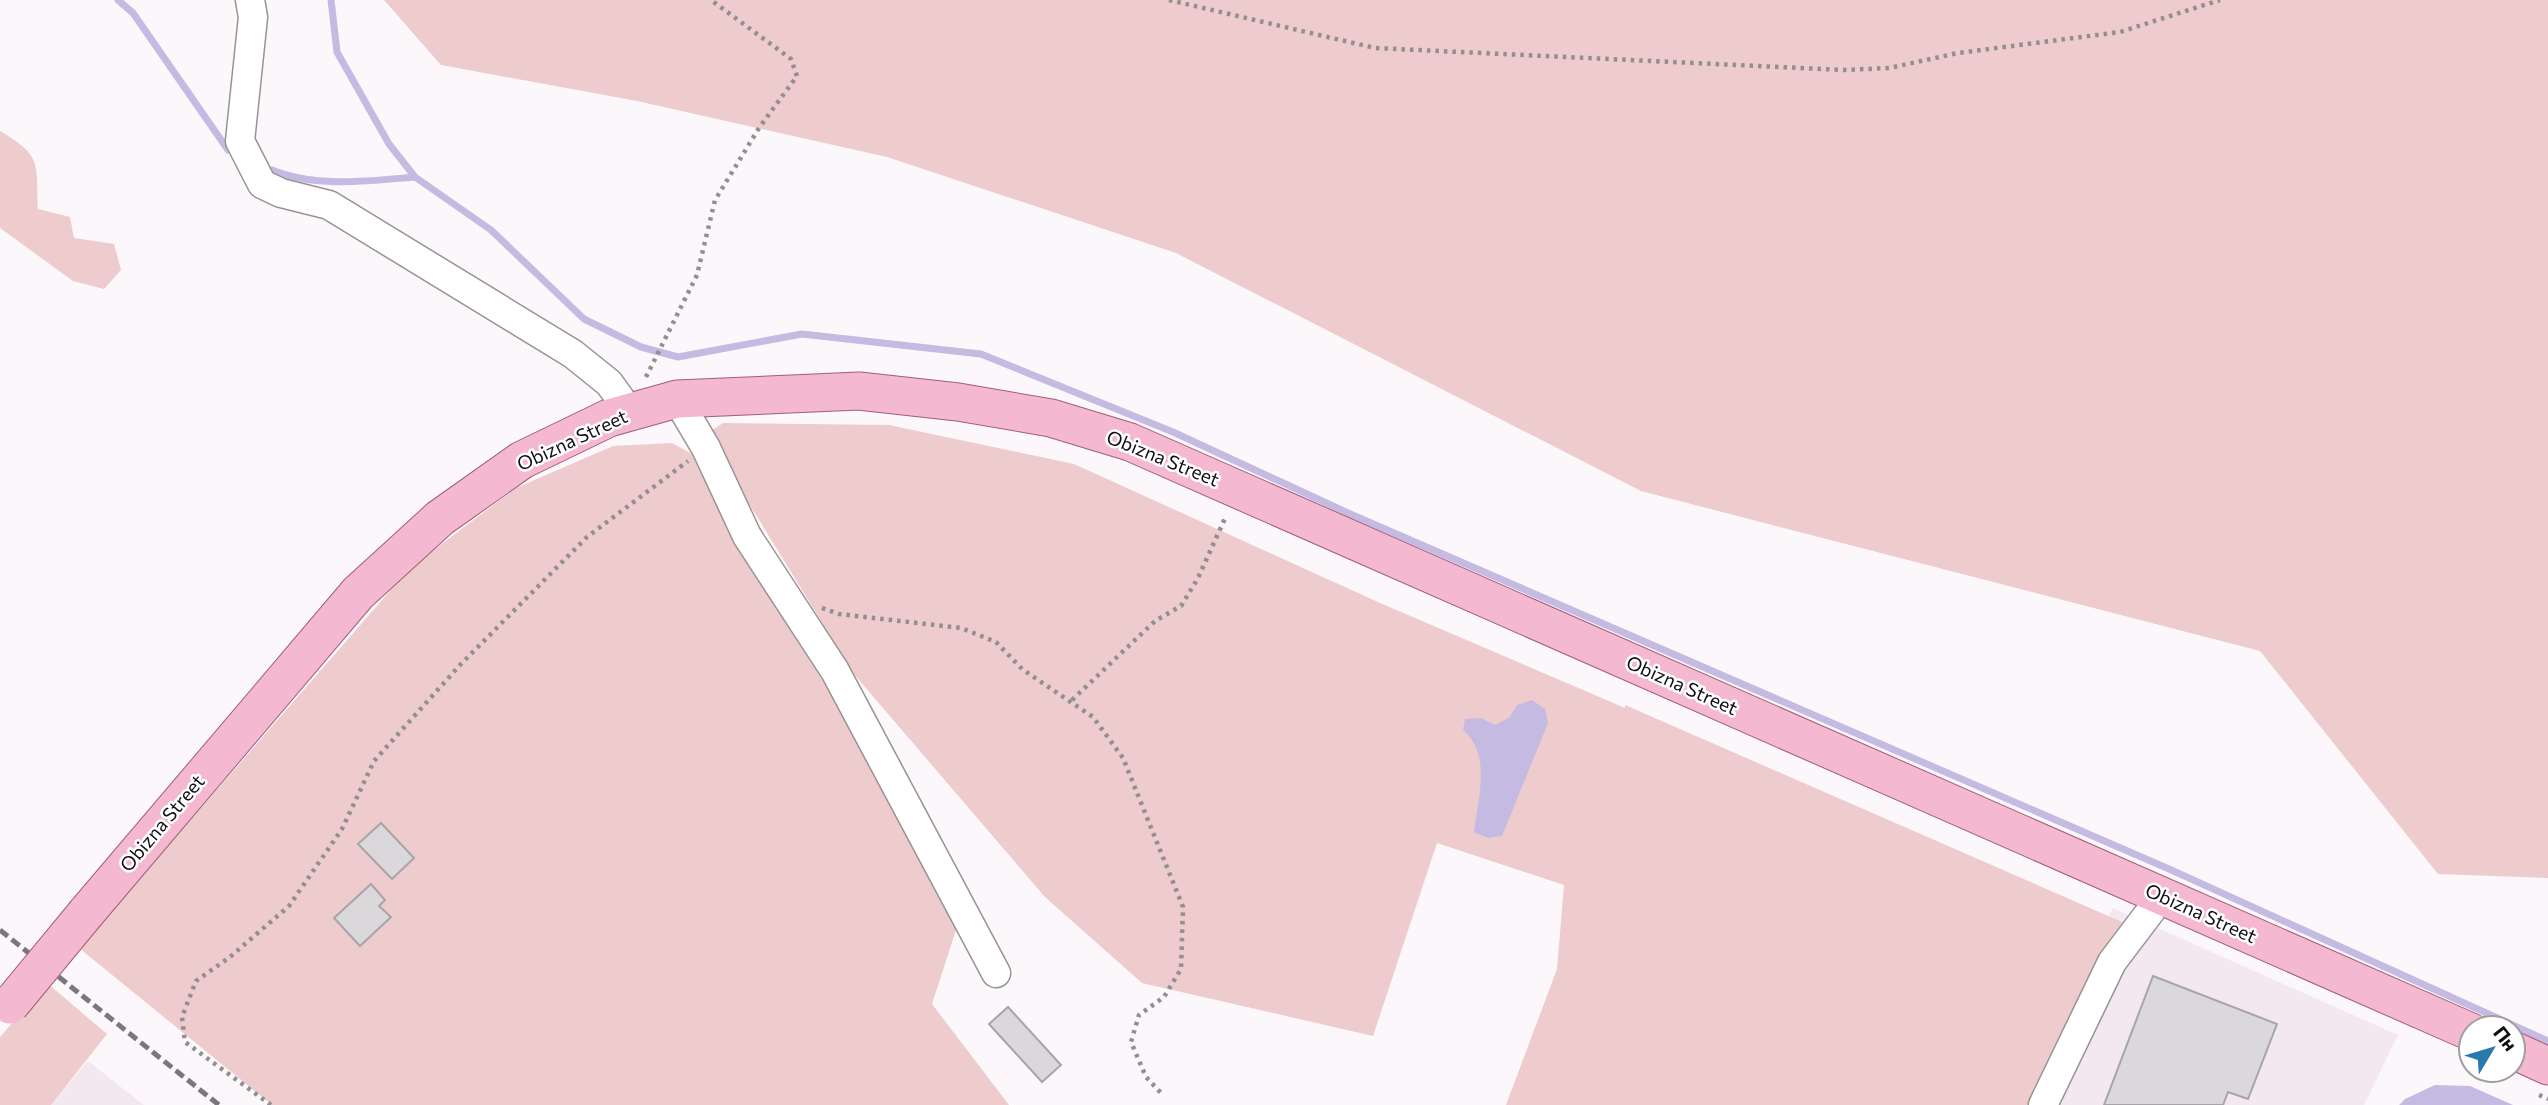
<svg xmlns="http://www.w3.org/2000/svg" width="2548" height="1105" font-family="Commissioner,sans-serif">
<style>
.built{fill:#f4e8f0}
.green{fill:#eecbcc}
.water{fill:#c5bae1}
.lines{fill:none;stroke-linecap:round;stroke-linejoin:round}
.stream{stroke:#c5bae1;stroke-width:7}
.building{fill:#dbd8dc;stroke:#a7a5a8;stroke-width:2}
.minor-casing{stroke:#979395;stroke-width:31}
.major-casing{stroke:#a05e78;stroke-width:39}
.path{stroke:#918f91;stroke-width:4.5;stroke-dasharray:3.5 5;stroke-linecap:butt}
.minor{stroke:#fff;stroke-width:28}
.major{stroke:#f4b8d0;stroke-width:37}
.rail{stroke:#7a787a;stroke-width:5;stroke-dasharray:10 5;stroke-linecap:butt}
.major-bridge-casing{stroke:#a05e78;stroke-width:39;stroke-linecap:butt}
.major-bridge{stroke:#f4b8d0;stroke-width:37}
.labels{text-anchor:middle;stroke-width:5;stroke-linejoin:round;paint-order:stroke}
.street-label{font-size:19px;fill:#111011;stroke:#fff}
</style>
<rect width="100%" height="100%" fill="#fbf7fa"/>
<path class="built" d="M 2113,908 L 2398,1035 L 2364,1105 L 2001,1105 Z
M 88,1061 L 144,1105 L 51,1105 Z"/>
<path class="green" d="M 384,0 L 2548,0 L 2548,878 L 2438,874 L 2260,651 L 1641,491 L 1176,253 L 887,157 L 637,101 L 441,65 Z
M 0,131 C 43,156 36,164 38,209 L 70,217 L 74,238 L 114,244 L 121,270 L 104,289 L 73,281 L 0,228 Z
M 723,423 L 889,425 L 1074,464 L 1380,603 L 1625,708 L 1625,705 L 2122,922 L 2033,1105 L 1506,1105 L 1557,969 L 1564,885 L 1437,843 L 1373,1036 L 1142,983 L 1045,897 L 853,673 L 748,502 L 711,431 Z
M 672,443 L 694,455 L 735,545 L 848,720 L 957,927 L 932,1004 L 1009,1105 L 272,1105 L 79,948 L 410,568 L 516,488 L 613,446 Z
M 47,983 L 107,1034 L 51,1105 L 0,1105 L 0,1037 Z"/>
<path class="water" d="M 1532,700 L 1545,709 L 1548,723 L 1502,836 L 1488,838 L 1474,832 C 1478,798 1492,755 1463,730 L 1465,719 L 1481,718 L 1495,725 L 1509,718 L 1517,705 Z
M 2435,1085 L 2470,1086 L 2513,1105 L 2399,1105 L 2405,1099 Z"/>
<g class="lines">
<path class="stream" d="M 118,0 L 133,13 L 228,150
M 272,170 C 316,188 369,181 415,177 L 389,144 L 337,52 L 331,0
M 415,177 L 491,230 L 584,319 L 641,347 L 678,357 L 802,334 L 981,354 L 1173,432 L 1348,513 L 2169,869 L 2548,1041"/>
</g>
<path class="building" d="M 381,823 L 414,858 L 392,879 L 358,844 Z
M 371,884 L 385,900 L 379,906 L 391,917 L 360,946 L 334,918 Z
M 2153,976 L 2277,1024 L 2248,1099 L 2228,1092 L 2223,1105 L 2104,1105 Z
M 1008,1007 L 1061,1065 L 1042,1082 L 989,1024 Z"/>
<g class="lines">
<defs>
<path id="minor" d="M 250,0 L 253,17 L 240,141 L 262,184 L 281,193 L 329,205 L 573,354 L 609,383 L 630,412
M 677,399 L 706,448 L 747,536 L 835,671 L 996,973
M 2043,1105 L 2112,962 L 2162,896"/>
<path id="major" d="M 86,913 L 358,593 L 440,518 L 522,460 L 609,418 L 677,399 L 859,391 L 958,402 L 1051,418 L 1130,442 L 2471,1032
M 2513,1050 L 2548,1066"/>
</defs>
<use href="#minor" class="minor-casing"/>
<use href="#major" class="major-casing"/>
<path class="path" d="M 1169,0 L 1375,48 L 1843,70 L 1889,68 L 1958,53 L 2120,32 L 2220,0
M 646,377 L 697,275 L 715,200 L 759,128 L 797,76 L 791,59 L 711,0
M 822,608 L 839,614 L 961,628 L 996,642 L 1022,669 L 1093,717 L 1123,758 L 1183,907 L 1181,969 L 1164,997 L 1139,1015 L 1131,1042 L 1146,1077 L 1161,1093
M 1072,700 L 1155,621 L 1181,606 L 1198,578 L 1226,516
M 2484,1070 L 2499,1077
M 2539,1095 L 2548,1099
M 271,1105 L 185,1042 L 182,1017 L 196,981 L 230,957 L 289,906 L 342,829 L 374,761 L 460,665 L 587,537 L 688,461"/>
<use href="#minor" class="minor"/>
<use href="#major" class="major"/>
<path class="rail" d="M 0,930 L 219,1105"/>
<defs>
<path id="major-bridge" d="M 10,1005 L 86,913"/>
</defs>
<use href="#major-bridge" class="major-bridge-casing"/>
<use href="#major-bridge" class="major-bridge"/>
</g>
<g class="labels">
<g class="street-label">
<text transform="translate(572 440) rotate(-25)" y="7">Obizna Street</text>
<text transform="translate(1163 458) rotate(22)" y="7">Obizna Street</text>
<text transform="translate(1682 685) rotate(24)" y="7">Obizna Street</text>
<text transform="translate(162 823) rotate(-50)" y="7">Obizna Street</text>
<text transform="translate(2201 913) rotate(24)" y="7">Obizna Street</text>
</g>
</g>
<g transform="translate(2492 1049) rotate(52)"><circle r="33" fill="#ffffff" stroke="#a09fa0" stroke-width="2"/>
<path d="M0-5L12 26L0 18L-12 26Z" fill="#287aab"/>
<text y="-10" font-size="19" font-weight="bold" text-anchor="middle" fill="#111011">Пн</text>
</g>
</svg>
